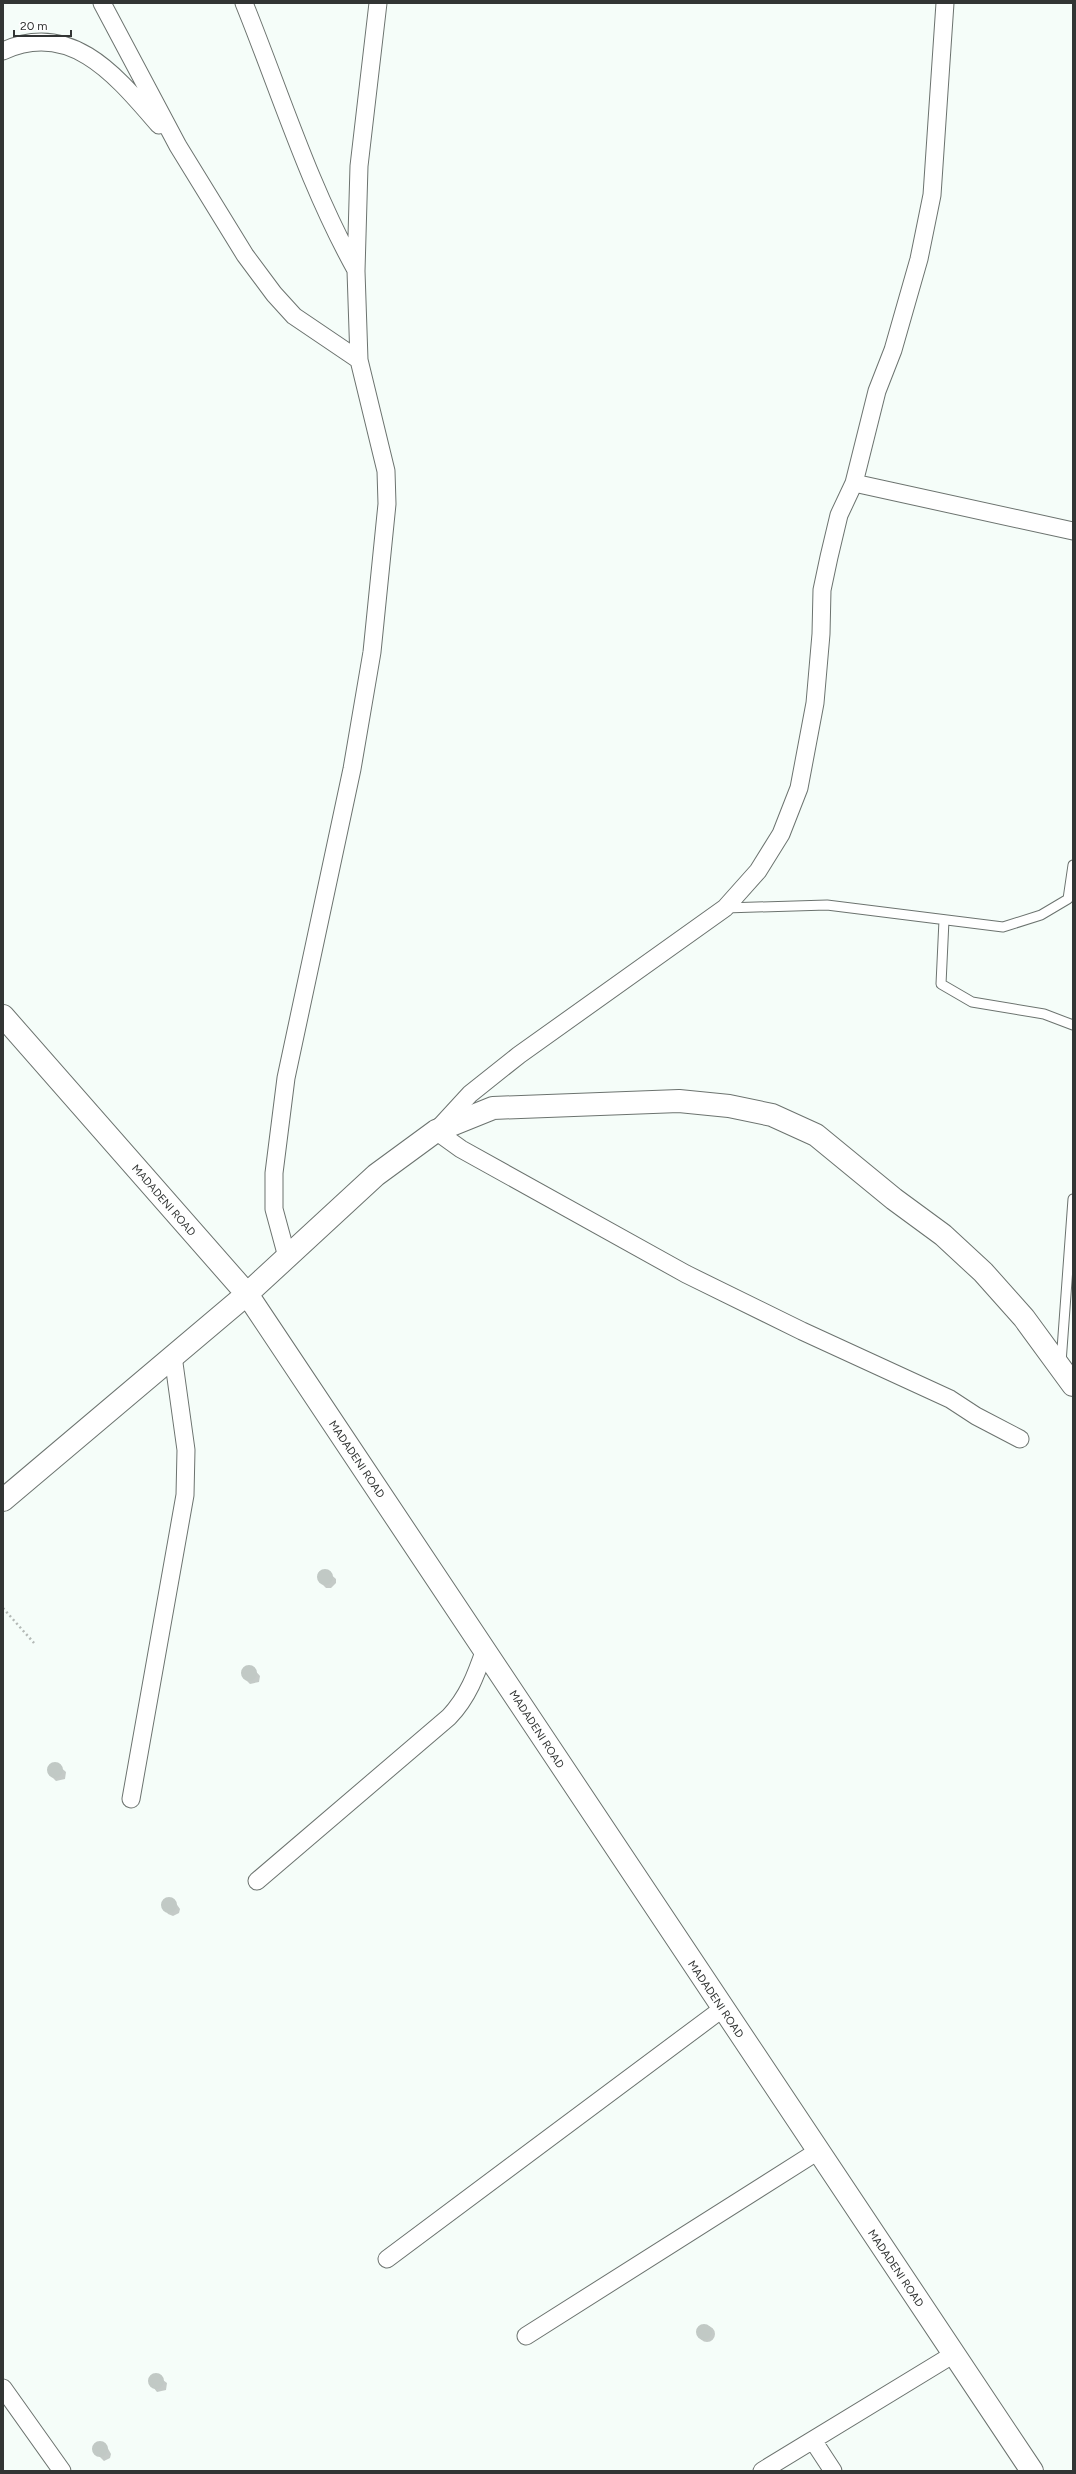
<svg xmlns="http://www.w3.org/2000/svg" width="1076" height="2474" font-family="Figtree,sans-serif">
<style>
.shadow{fill:#0003}
.building{fill:#c1c9c5}
.lines{fill:none;stroke-linecap:round;stroke-linejoin:round}
.service-casing{stroke:#6c736f;stroke-width:11}
.minor-casing{stroke:#6c736f;stroke-width:19}
.tertiary-casing{stroke:#6c736f;stroke-width:24}
.path{stroke:#b3b9b6;stroke-width:2.5;stroke-dasharray:2 3;stroke-linecap:butt}
.service{stroke:#fff;stroke-width:9}
.minor{stroke:#fff;stroke-width:17}
.tertiary{stroke:#fff;stroke-width:22}
.labels{text-anchor:middle;stroke-width:3;stroke-linejoin:round;paint-order:stroke}
.street-label{font-size:11px;fill:#323534;stroke:#fff}
</style>
<rect width="100%" height="100%" fill="#f5fdf9"/>
<path class="shadow" d="M 322,1570 L 326,1570 L 336,1579 L 336,1583 L 331,1588 L 326,1588 L 318,1580 L 318,1573 Z
M 251,1666 L 260,1676 L 259,1682 L 250,1684 L 243,1677 L 242,1672 L 246,1667 Z
M 52,1763 L 56,1763 L 66,1772 L 65,1779 L 56,1781 L 48,1773 L 48,1769 Z
M 164,1899 L 173,1899 L 180,1909 L 179,1913 L 173,1916 L 168,1914 L 162,1906 Z
M699 2334a8 8 0 1 1 16 0a8 8 0 1 1-16 0Z
M 155,2374 L 167,2383 L 166,2390 L 157,2392 L 149,2382 L 149,2378 Z
M 99,2442 L 106,2445 L 111,2454 L 110,2458 L 104,2461 L 93,2450 L 95,2444 Z"/>
<path class="building" d="M317 1577a8 8 0 1 1 16 0a8 8 0 1 1-16 0Z
M241 1673a8 8 0 1 1 16 0a8 8 0 1 1-16 0Z
M47 1770a8 8 0 1 1 16 0a8 8 0 1 1-16 0Z
M161 1905a8 8 0 1 1 16 0a8 8 0 1 1-16 0Z
M696 2332a8 8 0 1 1 16 0a8 8 0 1 1-16 0Z
M148 2381a8 8 0 1 1 16 0a8 8 0 1 1-16 0Z
M92 2449a8 8 0 1 1 16 0a8 8 0 1 1-16 0Z"/>
<g class="lines">
<defs>
<path id="service" d="M 725,908 L 827,905 L 1003,927 L 1041,915 L 1068,899 L 1073,865
M 944,920 L 941,984 L 972,1002 L 1044,1014 L 1073,1025
M 1061,1363 L 1073,1199"/>
<path id="minor" d="M 102,3 L 178,146 L 245,255 L 274,294 L 294,316 L 359,360
M 244,3 C 280,92 309,186 356,270
M 945,3 L 932,195 L 919,259 L 893,350 L 877,391 L 854,483 L 839,515 L 829,557 L 822,590 L 821,634 L 815,703 L 799,788 L 781,834 L 758,871 L 725,908 L 519,1055 L 470,1094 L 436,1131 L 461,1149 L 686,1274 L 802,1331 L 950,1399 L 976,1416 L 1020,1439
M 3,51 C 72,19 118,78 159,125
M 854,483 L 1073,531
M 287,1257 L 274,1209 L 274,1173 L 286,1078 L 352,769 L 372,652 L 387,504 L 386,471 L 359,360 L 356,271 L 359,166 L 378,3
M 131,1799 L 185,1495 L 186,1450 L 173,1356
M 257,1881 L 449,1717 C 468,1697 476,1675 485,1649
M 387,2259 L 722,2009
M 526,2336 L 818,2151
M 3,2388 L 62,2471
M 814,2442 L 833,2471
M 762,2471 L 954,2354"/>
<path id="tertiary" d="M 3,1016 L 247,1294 L 1032,2471
M 3,1500 L 247,1294 L 376,1175 L 436,1131 L 493,1108 L 679,1101 L 729,1106 L 772,1115 L 816,1135 L 894,1199 L 943,1235 L 983,1272 L 1024,1318 L 1073,1385"/>
</defs>
<use href="#service" class="service-casing"/>
<use href="#minor" class="minor-casing"/>
<use href="#tertiary" class="tertiary-casing"/>
<path class="path" d="M 3,1608 L 34,1643"/>
<use href="#service" class="service"/>
<use href="#minor" class="minor"/>
<use href="#tertiary" class="tertiary"/>
</g>
<g class="labels">
<g class="street-label">
<text transform="translate(164 1200) rotate(49)" y="4">MADADENI ROAD</text>
<text transform="translate(357 1459) rotate(56)" y="4">MADADENI ROAD</text>
<text transform="translate(537 1729) rotate(57)" y="4">MADADENI ROAD</text>
<text transform="translate(716 1999) rotate(56)" y="4">MADADENI ROAD</text>
<text transform="translate(896 2268) rotate(56)" y="4">MADADENI ROAD</text>
</g>
</g>
<rect width="1076" height="2474" fill="none" stroke="#323534" stroke-width="8"/>
<path d="M14 30v6h57v-6" fill="none" stroke="#323534" stroke-width="2"/>
<text x="20" y="30" font-size="12" fill="#323534" stroke="#ffffff" stroke-width="3" paint-order="stroke">20 m</text>
</svg>
